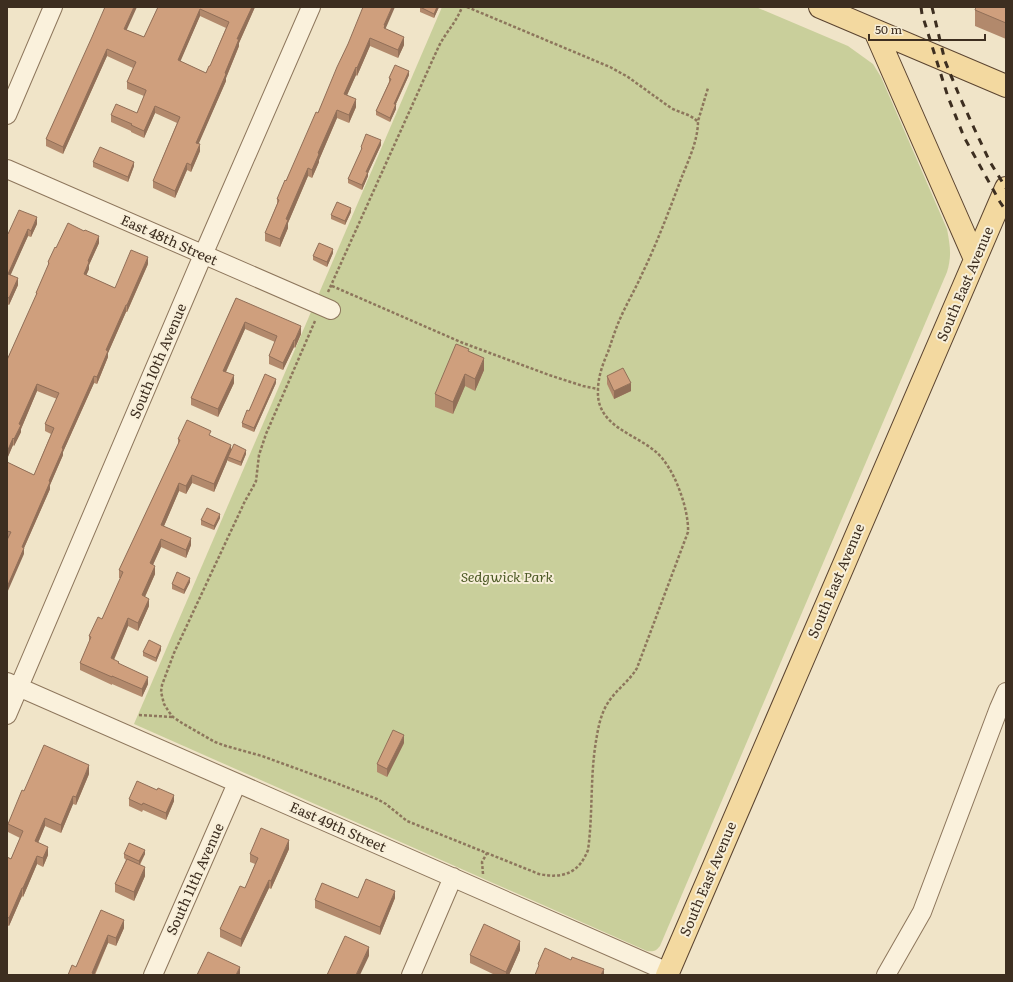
<svg xmlns="http://www.w3.org/2000/svg" width="1013" height="982" font-family="Literata,serif">
<style>
.park{fill:#c9cf9b}
.lines{fill:none;stroke-linecap:round;stroke-linejoin:round}
.minor-casing{stroke:#8d765c;stroke-width:20}
.major-casing{stroke:#5b4430;stroke-width:24}
.path{stroke:#8d765c;stroke-width:2.5;stroke-dasharray:3 2;stroke-linecap:butt}
.minor{stroke:#faf1dc;stroke-width:18}
.major{stroke:#f3d9a0;stroke-width:22}
.rail{stroke:#3d2e20;stroke-width:3;stroke-dasharray:7 7;stroke-linecap:butt}
.wall{fill:#b2896c;fill-rule:evenodd}
.shaded-wall{fill:#916f58}
.building{fill:#cf9f7d;stroke:#916f58;fill-rule:evenodd}
.labels{text-anchor:middle;stroke-width:4;stroke-linejoin:round;paint-order:stroke}
.street-label{font-size:14px;fill:#3d2e20;stroke:#f7eed8}
.park-label{font-size:14px;font-style:italic;fill:#4d5a26;stroke:#f7eed8}
</style>
<rect width="100%" height="100%" fill="#f0e4c8"/>
<path class="park" d="M 442,7 L 756,7 L 848,46 L 873,64 L 881,77 L 947,229 C 950,245 952,256 947,272 L 660,946 C 656,951 653,952 647,951 L 134,724 Z"/>
<g class="lines">
<defs>
<path id="minor" d="M 7,115 L 53,7
M 7,169 L 331,310
M 7,682 L 668,972
M 7,715 L 203,255 L 311,7
M 153,975 L 237,783
M 411,975 L 453,877
M 886,975 L 922,912 L 999,708 L 1006,692"/>
<path id="major" d="M 820,7 L 1006,86
M 875,31 L 975,259
M 667,975 L 1006,188"/>
</defs>
<use href="#minor" class="minor-casing"/>
<use href="#major" class="major-casing"/>
<path class="path" d="M 467,7 L 610,67 L 628,77 L 671,108 C 680,113 690,114 697,121
M 332,286 L 463,343 L 549,375 L 583,386 L 598,389
M 328,292 L 438,48 C 445,33 456,23 462,7
M 315,321 L 266,434 L 259,455 L 256,481 L 253,487 L 245,501 L 174,653 L 162,685 L 161,692 L 164,704 L 169,712 L 173,717 L 182,723 L 215,742 L 226,746 L 262,756 L 336,783 L 377,799 L 386,804 L 407,821 L 539,874 C 563,879 579,873 588,850 C 593,814 590,777 596,741 C 598,729 600,717 606,706 C 614,691 629,682 637,668 L 688,532 C 689,509 674,467 656,452 C 634,433 596,426 598,390 C 598,377 603,363 608,352 C 611,343 614,334 617,326 C 624,308 634,292 642,274 C 657,243 669,211 681,179 C 688,161 698,141 698,121 L 708,88
M 139,715 L 173,717
M 483,874 L 482,862 L 487,853"/>
<use href="#minor" class="minor"/>
<use href="#major" class="major"/>
<path class="rail" d="M 921,7 L 922,14 L 948,97 L 964,137 L 1000,202 L 1006,211
M 932,7 L 945,61 L 959,95 L 974,128 L 990,162 L 1006,188"/>
</g>
<path class="wall" d="M 158,7 L 255,7 L 239,43 L 239,46 L 226,78 L 226,81 L 198,144 L 200,151 L 191,172 L 187,170 L 175,198 L 153,188 L 153,181 L 177,123 L 155,113 L 144,138 L 131,132 L 131,131 L 111,122 L 111,115 L 137,113 L 144,96 L 127,89 L 127,82 L 133,68 L 107,56 L 63,154 L 46,146 L 46,139 L 92,39 L 92,37 L 127,30 L 144,37 ZM 200,16 L 226,28 L 210,66 L 206,73 L 180,61 Z
M 420,7 L 439,7 L 434,18 L 420,12 Z
M 1006,7 L 1006,39 L 975,26 L 975,10 Z
M 386,29 L 404,45 L 398,58 L 370,46 L 357,76 L 356,75 L 347,95 L 356,107 L 349,123 L 337,118 L 319,160 L 319,162 L 312,178 L 308,176 L 288,223 L 288,228 L 280,247 L 265,241 L 265,233 L 277,204 L 277,199 L 286,181 L 318,113 L 348,44 Z
M 409,75 L 396,104 L 396,109 L 390,122 L 376,115 L 376,111 L 389,82 L 389,78 Z
M 381,145 L 368,173 L 368,176 L 362,190 L 348,183 L 348,179 L 361,151 L 361,147 Z
M 93,162 L 134,166 L 128,182 L 93,167 Z
M 351,212 L 345,225 L 331,219 L 331,215 Z
M 37,224 L 31,237 L 28,236 L 10,275 L 18,285 L 9,305 L 7,304 L 7,234 L 8,234 Z
M 99,243 L 89,265 L 89,269 L 86,275 L 115,288 L 148,264 L 127,312 L 126,312 L 108,353 L 108,357 L 97,384 L 94,383 L 63,452 L 63,455 L 50,485 L 50,489 L 24,548 L 24,554 L 7,537 L 7,462 L 34,475 L 51,434 L 45,431 L 45,424 L 57,399 L 37,391 L 21,429 L 21,432 L 14,446 L 13,445 L 7,459 L 7,360 L 36,296 L 36,293 L 48,267 L 48,262 L 56,248 Z
M 333,253 L 327,267 L 313,260 L 313,256 Z
M 236,298 L 301,334 L 295,348 L 294,347 L 283,370 L 269,364 L 269,356 L 275,342 L 245,329 L 226,372 L 234,383 L 218,417 L 191,405 L 191,398 Z
M 469,352 L 484,370 L 475,391 L 465,386 L 453,414 L 435,407 L 435,394 Z
M 607,376 L 631,391 L 614,399 L 607,384 Z
M 276,383 L 254,432 L 242,427 L 242,423 L 249,411 Z
M 211,436 L 231,450 L 246,454 L 241,466 L 228,461 L 228,459 L 214,492 L 192,483 L 186,494 L 179,491 L 164,526 L 191,545 L 186,558 L 161,547 L 153,565 L 155,574 L 145,597 L 149,606 L 138,631 L 128,626 L 114,660 L 148,684 L 142,697 L 112,684 L 112,685 L 80,670 L 80,663 L 89,642 L 89,636 L 102,619 L 121,578 L 119,578 L 119,570 L 178,445 L 178,439 Z
M 220,518 L 214,530 L 201,525 L 201,520 Z
M 190,582 L 184,594 L 172,589 L 172,584 Z
M 161,650 L 156,662 L 143,656 L 143,652 Z
M 404,743 L 387,777 L 377,772 L 377,764 Z
M 89,774 L 76,805 L 73,804 L 61,833 L 45,826 L 38,843 L 48,855 L 43,867 L 37,864 L 23,897 L 22,896 L 9,926 L 7,925 L 7,857 L 11,859 L 20,838 L 8,832 L 8,824 L 24,791 Z
M 129,799 L 174,801 L 166,820 L 143,810 L 142,812 L 129,806 Z
M 289,849 L 271,889 L 269,888 L 241,947 L 220,937 L 220,929 L 245,888 L 255,864 L 250,862 L 250,854 Z
M 124,854 L 145,854 L 140,865 L 145,876 L 134,901 L 115,892 L 115,884 L 126,860 L 124,858 Z
M 358,898 L 395,898 L 380,935 L 315,908 L 315,900 Z
M 101,910 L 124,928 L 116,946 L 108,943 L 95,975 L 76,967 Z
M 520,950 L 509,975 L 495,975 L 470,963 L 470,955 Z"/>
<path class="shaded-wall" d="M 134,7 L 137,7 L 124,36 L 124,29 Z
M 252,7 L 255,7 L 239,43 L 239,46 L 226,78 L 226,81 L 196,150 L 196,143 L 225,73 L 237,39 Z
M 392,7 L 395,7 L 385,30 L 384,36 L 384,25 Z
M 437,7 L 439,7 L 434,18 L 434,14 Z
M 200,9 L 200,16 L 178,67 L 178,60 Z
M 404,37 L 404,45 L 398,58 L 398,50 Z
M 370,38 L 370,46 L 357,76 L 357,68 Z
M 107,49 L 107,56 L 63,154 L 63,147 Z
M 356,67 L 356,75 L 344,102 L 344,94 Z
M 409,71 L 409,75 L 394,108 L 394,104 Z
M 356,99 L 356,107 L 349,123 L 349,115 Z
M 396,104 L 396,109 L 390,122 L 390,118 Z
M 155,106 L 155,113 L 144,138 L 144,131 Z
M 337,110 L 337,118 L 319,160 L 319,162 L 312,178 L 312,170 L 318,153 Z
M 381,140 L 381,145 L 368,173 L 368,176 L 362,190 L 362,185 L 366,172 Z
M 200,144 L 200,151 L 191,172 L 191,165 Z
M 134,162 L 134,166 L 128,182 L 128,177 Z
M 187,163 L 187,170 L 175,198 L 175,191 Z
M 308,168 L 308,176 L 288,223 L 288,228 L 280,247 L 280,239 L 286,219 Z
M 351,208 L 351,212 L 345,225 L 345,221 Z
M 37,217 L 37,224 L 31,237 L 31,231 Z
M 28,229 L 28,236 L 8,281 L 8,274 Z
M 99,236 L 99,243 L 89,265 L 89,269 L 84,281 L 84,274 L 88,261 Z
M 333,249 L 333,253 L 327,267 L 327,262 Z
M 148,257 L 148,264 L 127,312 L 127,305 Z
M 18,278 L 18,285 L 9,305 L 9,298 Z
M 126,305 L 126,312 L 108,353 L 108,357 L 97,384 L 97,377 L 106,350 Z
M 245,322 L 245,329 L 223,378 L 223,371 Z
M 301,326 L 301,334 L 295,348 L 295,340 Z
M 294,340 L 294,347 L 283,370 L 283,363 Z
M 484,358 L 484,370 L 475,391 L 475,379 Z
M 465,374 L 465,386 L 453,414 L 453,402 Z
M 234,375 L 234,383 L 218,417 L 218,409 Z
M 94,376 L 94,383 L 63,452 L 63,455 L 50,485 L 50,489 L 24,548 L 24,554 L 7,593 L 7,587 L 22,547 L 49,481 L 62,448 Z
M 276,379 L 276,383 L 254,432 L 254,428 Z
M 631,383 L 631,391 L 614,399 L 614,391 Z
M 37,384 L 37,391 L 21,429 L 21,432 L 14,446 L 14,439 L 19,424 Z
M 13,438 L 13,445 L 7,459 L 7,452 Z
M 231,445 L 231,453 L 228,457 L 228,459 L 214,492 L 214,484 Z
M 246,450 L 246,454 L 241,466 L 241,462 Z
M 192,475 L 192,483 L 186,494 L 186,486 Z
M 179,483 L 179,491 L 161,533 L 161,525 Z
M 220,514 L 220,518 L 214,530 L 214,526 Z
M 191,538 L 191,545 L 186,558 L 186,550 Z
M 161,539 L 161,547 L 150,571 L 150,563 Z
M 155,566 L 155,574 L 142,603 L 142,595 Z
M 190,578 L 190,582 L 184,594 L 184,590 Z
M 149,599 L 149,606 L 138,631 L 138,623 Z
M 128,618 L 128,626 L 111,666 L 111,658 Z
M 161,646 L 161,650 L 156,662 L 156,658 Z
M 148,677 L 148,684 L 142,697 L 142,689 Z
M 404,735 L 404,743 L 387,777 L 387,769 Z
M 89,765 L 89,774 L 76,805 L 76,797 Z
M 174,795 L 174,801 L 166,820 L 166,813 Z
M 73,796 L 73,804 L 61,833 L 61,825 Z
M 45,818 L 45,826 L 35,850 L 35,841 Z
M 289,840 L 289,849 L 271,889 L 271,881 Z
M 48,847 L 48,855 L 43,867 L 43,858 Z
M 145,850 L 145,854 L 139,865 L 139,861 Z
M 37,856 L 37,864 L 23,897 L 23,888 Z
M 145,867 L 145,876 L 134,901 L 134,892 Z
M 269,880 L 269,888 L 241,947 L 241,939 Z
M 22,888 L 22,896 L 9,926 L 9,918 Z
M 395,891 L 395,898 L 380,935 L 380,927 Z
M 124,920 L 124,928 L 116,946 L 116,938 Z
M 108,935 L 108,943 L 94,975 L 92,973 Z
M 520,941 L 520,950 L 509,975 L 506,975 L 506,972 Z
M 369,947 L 369,956 L 360,975 L 356,975 Z
M 240,967 L 240,975 L 236,975 Z
M 604,969 L 604,975 L 601,975 Z"/>
<path class="building" d="M 105,7 L 134,7 L 124,29 L 144,37 L 158,7 L 252,7 L 237,39 L 239,39 L 225,73 L 226,74 L 196,143 L 200,144 L 191,165 L 187,163 L 175,191 L 153,181 L 180,117 L 155,106 L 144,131 L 131,125 L 132,124 L 111,115 L 116,104 L 137,113 L 146,91 L 146,90 L 127,82 L 136,62 L 107,49 L 63,147 L 46,139 L 92,37 ZM 200,9 L 229,22 L 210,66 L 209,66 L 206,73 L 178,60 Z
M 363,7 L 392,7 L 384,25 L 385,25 L 384,28 L 404,37 L 398,50 L 370,38 L 357,68 L 356,67 L 344,94 L 356,99 L 349,115 L 337,110 L 318,153 L 319,154 L 312,170 L 308,168 L 286,219 L 288,220 L 280,239 L 265,233 L 279,200 L 277,199 L 285,180 L 286,181 L 316,112 L 318,113 L 337,67 L 348,44 Z
M 420,7 L 437,7 L 434,14 Z
M 976,7 L 1006,7 L 1006,23 L 975,10 Z
M 395,65 L 409,71 L 394,104 L 396,104 L 390,118 L 376,111 L 391,79 L 389,78 Z
M 366,134 L 381,140 L 366,172 L 368,172 L 362,185 L 348,179 L 362,148 L 361,147 Z
M 100,147 L 134,162 L 128,177 L 93,162 Z
M 337,202 L 351,208 L 345,221 L 331,215 Z
M 19,210 L 37,217 L 31,231 L 28,229 L 8,274 L 18,278 L 9,298 L 7,297 L 7,234 L 8,234 Z
M 68,223 L 84,231 L 85,230 L 99,236 L 88,261 L 89,262 L 84,274 L 115,288 L 131,250 L 148,257 L 127,305 L 126,305 L 106,350 L 108,351 L 97,377 L 94,376 L 62,448 L 63,449 L 49,481 L 50,482 L 22,547 L 24,548 L 7,587 L 7,540 L 11,532 L 7,531 L 7,462 L 34,475 L 54,428 L 45,424 L 59,393 L 37,384 L 19,424 L 21,425 L 14,439 L 13,438 L 7,452 L 7,360 L 37,293 L 36,293 L 49,263 L 48,262 L 55,247 L 56,248 Z
M 319,243 L 333,249 L 327,262 L 313,256 Z
M 236,298 L 301,326 L 295,340 L 294,340 L 283,363 L 269,356 L 277,336 L 245,322 L 223,371 L 234,375 L 218,409 L 191,398 Z
M 456,344 L 469,349 L 468,351 L 484,358 L 475,379 L 465,374 L 453,402 L 435,394 Z
M 623,368 L 631,383 L 614,391 L 607,376 Z
M 265,374 L 276,379 L 254,428 L 242,423 L 247,410 L 249,411 Z
M 187,420 L 211,431 L 209,435 L 231,445 L 214,484 L 192,475 L 186,486 L 179,483 L 161,525 L 191,538 L 186,550 L 161,539 L 150,563 L 155,566 L 142,595 L 149,599 L 138,623 L 128,618 L 111,658 L 119,662 L 118,663 L 148,677 L 142,689 L 112,676 L 112,677 L 80,663 L 91,637 L 89,636 L 98,617 L 102,619 L 123,572 L 119,570 L 180,440 L 178,439 Z
M 234,444 L 246,450 L 241,462 L 228,457 Z
M 207,508 L 220,514 L 214,526 L 201,520 Z
M 177,572 L 190,578 L 184,590 L 172,584 Z
M 149,640 L 161,646 L 156,658 L 143,652 Z
M 393,730 L 404,735 L 387,769 L 377,764 Z
M 44,745 L 89,765 L 76,797 L 73,796 L 61,825 L 45,818 L 35,841 L 48,847 L 43,858 L 37,856 L 23,888 L 22,888 L 9,918 L 7,917 L 7,857 L 11,859 L 23,831 L 8,824 L 22,790 L 24,791 Z
M 137,781 L 157,790 L 158,788 L 174,795 L 166,813 L 143,803 L 142,805 L 129,799 Z
M 261,828 L 289,840 L 271,881 L 269,880 L 241,939 L 220,929 L 240,886 L 245,888 L 258,858 L 250,854 Z
M 129,843 L 145,850 L 139,861 L 124,854 Z
M 127,859 L 145,867 L 134,892 L 115,884 Z
M 366,879 L 395,891 L 380,927 L 315,900 L 322,883 L 358,898 Z
M 101,910 L 124,920 L 116,938 L 108,935 L 92,973 L 95,975 L 68,975 L 72,965 L 76,967 Z
M 484,924 L 520,941 L 506,972 L 470,955 Z
M 345,936 L 369,947 L 356,975 L 327,975 Z
M 545,948 L 571,960 L 572,957 L 604,969 L 601,975 L 535,975 L 539,965 L 538,964 Z
M 208,952 L 240,967 L 236,975 L 197,975 Z"/>
<g class="labels">
<g class="street-label">
<text transform="translate(169 240) rotate(24)" y="5">East 48th Street</text>
<text transform="translate(965 284) rotate(-67)" y="5">South East Avenue</text>
<text transform="translate(158 361) rotate(-67)" y="5">South 10th Avenue</text>
<text transform="translate(836 581) rotate(-67)" y="5">South East Avenue</text>
<text transform="translate(338 827) rotate(24)" y="5">East 49th Street</text>
<text transform="translate(195 879) rotate(-66)" y="5">South 11th Avenue</text>
<text transform="translate(708 879) rotate(-67)" y="5">South East Avenue</text>
</g>
<g class="park-label">
<text x="507" y="582">Sedgwick Park</text>
</g>
</g>
<rect width="1013" height="982" fill="none" stroke="#3d2e20" stroke-width="16"/>
<path d="M869 34v6h116v-6" fill="none" stroke="#3d2e20" stroke-width="2"/>
<text x="875" y="34" font-size="12" fill="#3d2e20" stroke="#f7eed8" stroke-width="3" paint-order="stroke">50 m</text>
</svg>
